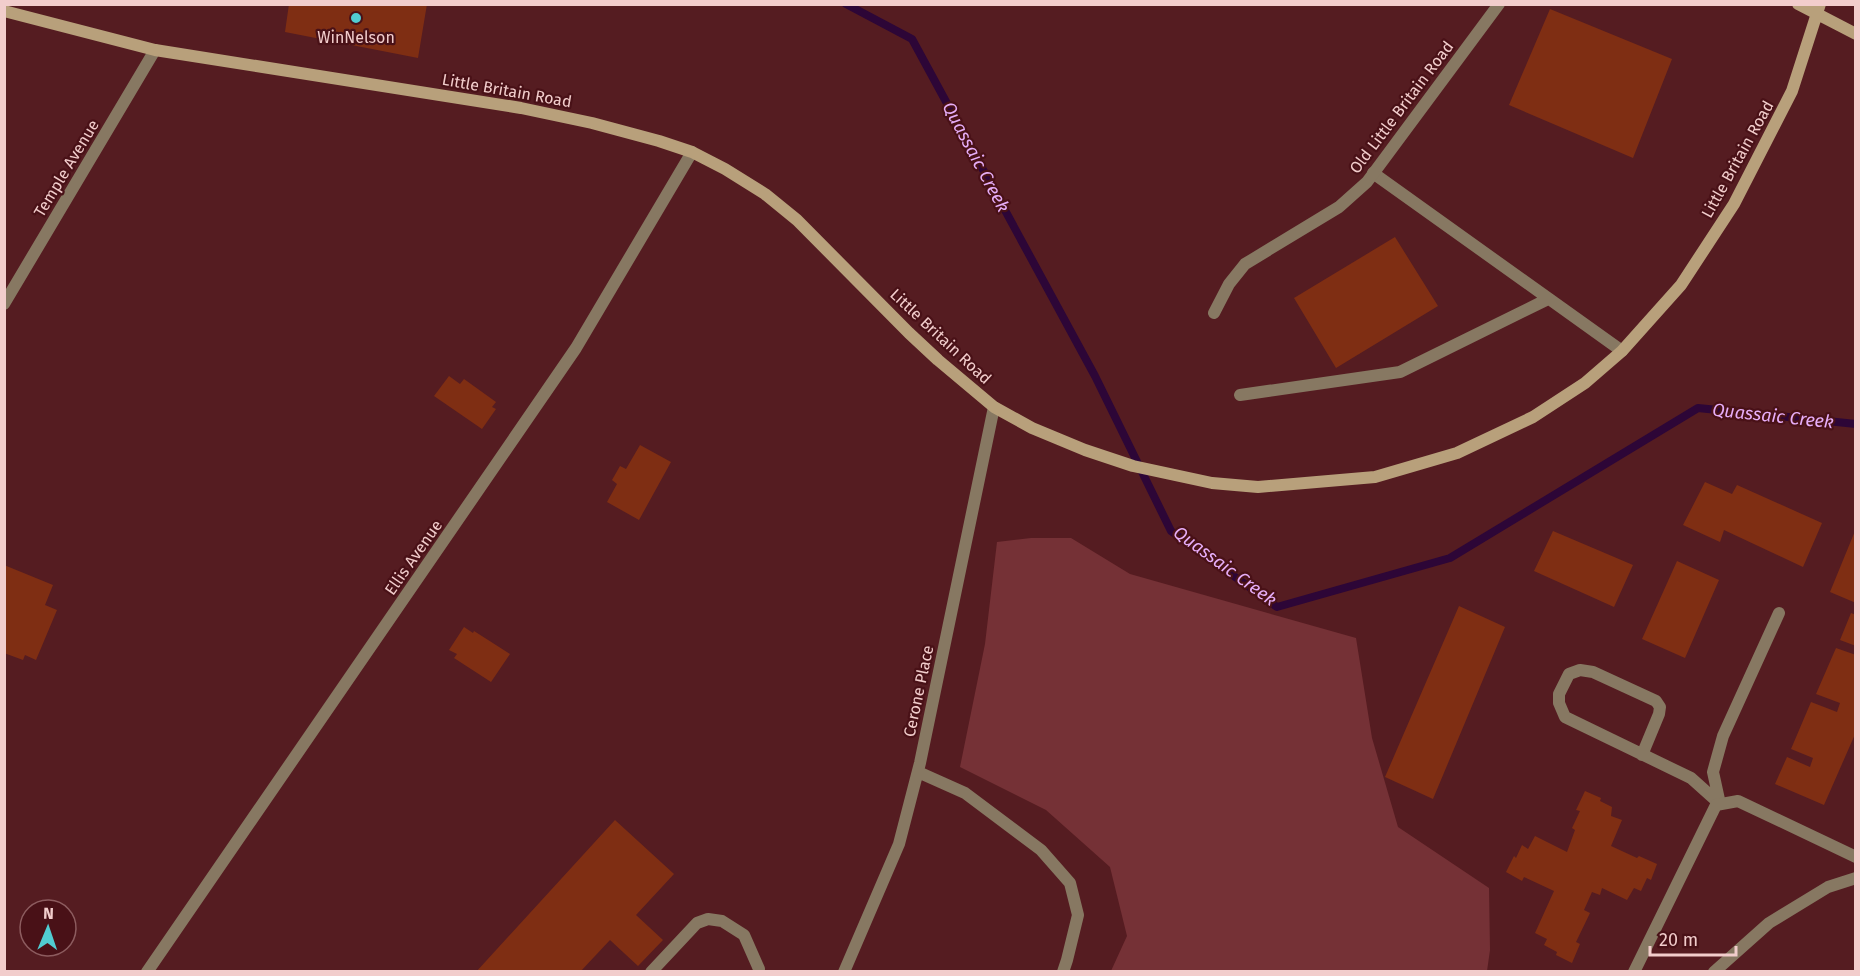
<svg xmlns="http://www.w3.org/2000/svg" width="1860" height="976" font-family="'Fira Sans',sans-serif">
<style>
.green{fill:#753136}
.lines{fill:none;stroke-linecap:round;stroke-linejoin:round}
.stream{stroke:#2d0637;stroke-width:8}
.building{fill:#7f2e13}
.lane{stroke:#877862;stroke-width:12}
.street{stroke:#877862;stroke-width:12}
.secondary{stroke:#b8a07b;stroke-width:12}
.poi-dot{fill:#51ccd1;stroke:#491117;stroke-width:2}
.labels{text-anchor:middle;stroke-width:4.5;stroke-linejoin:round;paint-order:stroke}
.poi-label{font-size:16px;fill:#f2cdcc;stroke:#491117}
.street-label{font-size:16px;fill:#f2cdcc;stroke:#491117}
.water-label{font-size:18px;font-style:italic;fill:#e6adf7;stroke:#491117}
</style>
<rect width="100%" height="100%" fill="#551c21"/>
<path class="green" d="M 1031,538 L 1071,538 L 1130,574 L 1356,638 L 1372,738 L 1398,827 L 1489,888 L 1490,950 L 1487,971 L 1111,971 L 1127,936 L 1110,867 L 1046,810 L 960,767 L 985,644 L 997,542 Z"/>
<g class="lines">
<path class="stream" d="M 846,4 L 912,39 L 1095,376 L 1171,531 L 1277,607 L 1450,558 L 1698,408 L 1856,424"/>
</g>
<path class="building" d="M 289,4 L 427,4 L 418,58 L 285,32 Z
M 1550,9 L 1672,59 L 1633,158 L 1509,105 Z
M 1395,237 L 1438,306 L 1336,368 L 1294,298 Z
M 449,376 L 460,384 L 464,379 L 496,402 L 492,407 L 496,409 L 482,429 L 434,396 Z
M 640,445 L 671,462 L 639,520 L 607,502 L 617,484 L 612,480 L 620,466 L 626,469 Z
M 1705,482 L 1732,494 L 1737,485 L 1822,523 L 1803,567 L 1724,530 L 1720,542 L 1683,525 Z
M 1553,531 L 1633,565 L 1614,607 L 1534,571 Z
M 1855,531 L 1856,531 L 1856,603 L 1830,592 Z
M 1677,561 L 1719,580 L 1685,658 L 1642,639 Z
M 4,565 L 53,585 L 45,605 L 57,610 L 36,660 L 25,655 L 23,660 L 4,653 Z
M 1459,606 L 1505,627 L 1433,799 L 1385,777 Z
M 1851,613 L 1856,615 L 1856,646 L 1840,640 Z
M 464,627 L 473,633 L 474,631 L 510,654 L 491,682 L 454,658 L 457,654 L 449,650 Z
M 1836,648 L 1856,655 L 1856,732 L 1824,805 L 1775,784 L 1787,757 L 1810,767 L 1813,758 L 1791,749 L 1811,702 L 1837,712 L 1840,703 L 1816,694 Z
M 1585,791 L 1601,798 L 1600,801 L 1612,807 L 1611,816 L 1622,820 L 1611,846 L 1637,858 L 1639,856 L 1657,864 L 1651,880 L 1647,878 L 1641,891 L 1634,888 L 1627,900 L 1602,888 L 1600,895 L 1592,892 L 1584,910 L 1590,913 L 1576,942 L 1580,944 L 1572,963 L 1556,955 L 1557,952 L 1544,945 L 1547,939 L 1535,933 L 1554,891 L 1524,877 L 1522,881 L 1506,872 L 1514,856 L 1516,858 L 1522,845 L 1528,849 L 1535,836 L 1567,852 L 1575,830 L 1572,828 L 1580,811 L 1576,810 Z
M 615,820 L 674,874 L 636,915 L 663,940 L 638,966 L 610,940 L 580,972 L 476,972 Z"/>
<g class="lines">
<path class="lane" d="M 1373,173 L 1622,351
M 1240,395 L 1400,372 L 1548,299
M 1642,755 L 1659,714 L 1660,707 L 1656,701 L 1593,672 L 1580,670 L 1569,674 L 1559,694 L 1559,703 L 1565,717 L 1691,778 L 1720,804
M 1720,804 L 1713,772 L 1723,736 L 1779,613
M 651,972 L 697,923 L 708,919 L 722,921 L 744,935 L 759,969"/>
<path class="street" d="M 4,304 L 155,50
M 1214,313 L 1229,284 L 1245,264 L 1339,207 L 1367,182 L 1499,4
M 918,772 L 965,793 L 1041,850 L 1070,883 L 1078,915 L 1067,960 L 1063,972
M 147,972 L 576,348 L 692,152
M 844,972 L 899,844 L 920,763 L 994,407
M 1634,972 L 1716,805 L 1738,801 L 1856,857
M 1714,972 L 1769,923 L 1828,887 L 1856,878"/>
<path class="secondary" d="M 1798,4 L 1856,34
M 4,11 L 155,50 L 521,108 L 592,123 L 659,141 L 692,152 L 725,169 L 765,194 L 797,220 L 909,333 L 938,360 L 994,407 L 1032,428 L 1085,450 L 1133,466 L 1212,483 L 1258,487 L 1375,477 L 1457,453 L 1533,417 L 1585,383 L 1622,351 L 1681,285 L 1734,204 L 1792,91 L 1820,4"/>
</g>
<circle class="poi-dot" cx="356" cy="18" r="6"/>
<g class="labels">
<g class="poi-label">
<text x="356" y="43">WinNelson</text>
</g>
<g class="street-label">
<text transform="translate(507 90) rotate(10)" y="6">Little Britain Road</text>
<text transform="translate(1401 107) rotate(-53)" y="6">Old Little Britain Road</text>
<text transform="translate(1737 159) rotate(-61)" y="6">Little Britain Road</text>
<text transform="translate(66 168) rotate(-59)" y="6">Temple Avenue</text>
<text transform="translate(941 336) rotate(43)" y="6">Little Britain Road</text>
<text transform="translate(413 557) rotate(-55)" y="6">Ellis Avenue</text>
<text transform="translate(918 691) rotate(-78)" y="6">Cerone Place</text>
</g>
<g class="water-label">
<text transform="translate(976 157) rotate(62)" y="6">Quassaic Creek</text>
<text transform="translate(1773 416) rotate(6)" y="6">Quassaic Creek</text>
<text transform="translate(1225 566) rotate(36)" y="6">Quassaic Creek</text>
</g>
</g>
<rect width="1860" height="976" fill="none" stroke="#f2cdcc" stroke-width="12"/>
<g transform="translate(48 928) rotate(2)"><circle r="28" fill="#491117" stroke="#8d5c5f" stroke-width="1.5"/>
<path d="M0-4.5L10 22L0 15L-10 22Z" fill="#51ccd1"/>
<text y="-9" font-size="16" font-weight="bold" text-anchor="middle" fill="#f2cdcc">N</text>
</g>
<path d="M1650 946v9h86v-9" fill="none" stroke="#f2cdcc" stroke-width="3"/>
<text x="1659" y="946" font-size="18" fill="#f2cdcc" stroke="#491117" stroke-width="4.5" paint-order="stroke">20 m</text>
</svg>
